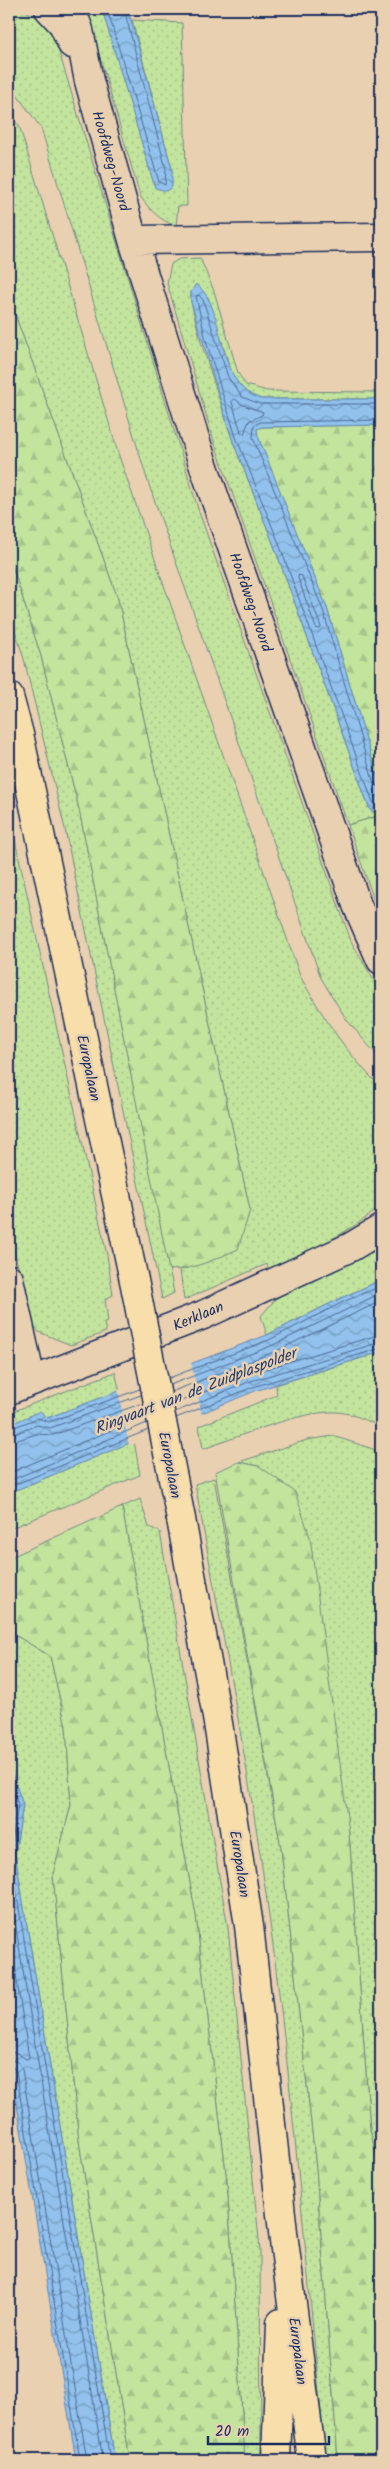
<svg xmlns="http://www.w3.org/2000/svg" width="390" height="2469" font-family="Kalam,sans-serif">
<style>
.grass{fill:url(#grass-dots);stroke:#6f8a7e}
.forest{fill:url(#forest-firs);stroke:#6f8a7e}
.water{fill:url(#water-waves);stroke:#6287b3}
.pier{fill:#e9d0b1}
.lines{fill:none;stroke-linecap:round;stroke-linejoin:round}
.shore{stroke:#4a6997;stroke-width:1}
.minor-casing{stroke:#1b2f5e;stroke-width:31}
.major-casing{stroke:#1b2f5e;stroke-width:31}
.minor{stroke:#e9d0b1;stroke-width:28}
.major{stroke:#f8deab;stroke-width:28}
.major-bridge-casing{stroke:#1b2f5e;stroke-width:31;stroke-linecap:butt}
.major-bridge{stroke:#f8deab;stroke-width:28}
.labels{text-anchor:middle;stroke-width:5;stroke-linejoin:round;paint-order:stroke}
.street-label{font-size:15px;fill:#1b2f5e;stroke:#e9d0b1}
.water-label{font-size:16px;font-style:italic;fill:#273e6c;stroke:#e9d0b1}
</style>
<defs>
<pattern id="grass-dots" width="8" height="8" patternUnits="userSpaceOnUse" patternTransform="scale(1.25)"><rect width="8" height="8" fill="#c3e49d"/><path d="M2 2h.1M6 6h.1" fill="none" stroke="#a7c48a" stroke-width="1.8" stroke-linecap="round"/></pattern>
<pattern id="forest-firs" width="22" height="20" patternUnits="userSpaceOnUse" patternTransform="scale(1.25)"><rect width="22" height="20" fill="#c3e49d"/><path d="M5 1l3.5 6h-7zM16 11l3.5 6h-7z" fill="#a7c48a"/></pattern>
<pattern id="water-waves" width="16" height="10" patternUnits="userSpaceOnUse" patternTransform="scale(1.25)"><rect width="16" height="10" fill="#91c1ec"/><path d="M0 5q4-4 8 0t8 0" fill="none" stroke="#769dc2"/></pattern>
</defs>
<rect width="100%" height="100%" fill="#e9d0b1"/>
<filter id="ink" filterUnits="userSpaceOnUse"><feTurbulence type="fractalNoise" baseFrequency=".02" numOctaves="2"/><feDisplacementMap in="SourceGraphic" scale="10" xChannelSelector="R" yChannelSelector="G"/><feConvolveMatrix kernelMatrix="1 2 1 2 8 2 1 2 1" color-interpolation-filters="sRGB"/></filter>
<g filter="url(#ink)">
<path class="grass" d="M 9,9 C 34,9 41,21 55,39 L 199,512 L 351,941 L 381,993 L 381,1060 L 346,1019 L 321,978 L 147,479 L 41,128 L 9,84 Z
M 86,9 L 102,9 L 155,187 L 172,169 L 132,20 L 182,23 L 187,206 L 178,206 L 176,226 C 159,220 150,210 140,196 Z
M 9,116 L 19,125 L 119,456 L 300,976 C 323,1017 347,1055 381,1087 L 381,1206 C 349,1234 307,1251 269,1271 L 267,1264 L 184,1300 L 180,1270 L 213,1260 L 250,1210 L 118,599 L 9,298 Z
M 200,258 L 214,291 L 238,373 L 246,385 L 267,391 L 381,392 L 381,399 L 261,399 L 245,393 L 232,375 L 208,297 L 191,292 L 191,302 L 201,342 L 232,439 L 273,543 L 370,810 L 380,815 L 348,825 L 213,438 L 167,283 L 171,264 L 179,259 Z
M 9,555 L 41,656 L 79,809 L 174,1293 L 162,1299 L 65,829 L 24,659 L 9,611 Z
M 9,813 L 107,1255 L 113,1295 L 105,1299 L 108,1322 L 104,1323 L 106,1332 L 71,1345 L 39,1332 L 31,1322 L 9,1228 Z
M 381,1248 L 381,1280 L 341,1298 L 267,1335 L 261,1316 L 277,1297 Z
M 381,1352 L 381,1427 C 368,1421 352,1413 337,1412 C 302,1410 238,1437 203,1449 L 199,1426 L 277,1395 L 276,1385 Z
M 115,1372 L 120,1392 L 47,1418 L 9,1425 L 9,1413 Z
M 333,1436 L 373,1449 L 381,1456 L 381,2176 L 370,2130 L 349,1832 L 259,1466 L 239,1462 L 307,1440 Z
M 134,1441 L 140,1475 L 9,1529 L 9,1493 Z
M 214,1478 L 281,1848 L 316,2168 L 338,2460 L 326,2460 C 308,2291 296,2122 274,1953 C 254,1796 224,1640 195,1484 Z
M 140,1499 L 149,1527 L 160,1532 L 228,1928 L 260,2250 L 261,2460 L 245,2460 L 227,2182 L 196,1916 L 122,1507 Z
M 9,1591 L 15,1635 L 50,1656 L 66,1726 L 71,1805 L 53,1875 L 79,2141 L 130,2460 L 115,2460 L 15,1853 L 23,1805 L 9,1764 Z"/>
<path class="forest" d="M 9,298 L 118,599 L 250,1210 L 238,1249 C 216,1259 193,1270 169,1270 L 79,809 L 41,656 L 9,555 Z
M 381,425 L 381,789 L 327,608 L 257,435 L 257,429 L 261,427 Z
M 381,815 L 381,920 L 348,825 Z
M 239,1462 L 259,1466 L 295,1492 L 310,1537 L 349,1832 L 370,2130 L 381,2176 L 381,2460 L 338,2460 L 316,2168 L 281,1848 L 215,1472 Z
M 122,1507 L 196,1916 L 227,2182 L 245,2460 L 130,2460 L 79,2141 L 53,1875 L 71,1805 L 66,1726 L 50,1656 L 15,1635 L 9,1591 L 9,1558 Z"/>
<path class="water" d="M 102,9 L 128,9 L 172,169 L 172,187 L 166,191 L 155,188 Z
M 196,284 C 229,308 212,384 261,399 L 381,399 L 381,425 L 262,427 L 257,429 L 258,436 L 327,608 L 381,789 L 381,815 L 370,810 L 273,543 L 232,439 L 191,302 L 191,292 Z
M 381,1280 L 381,1352 L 255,1391 L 9,1493 L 9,1425 L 40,1411 L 47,1418 L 267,1335 L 341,1298 Z
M 9,1764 L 23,1805 L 15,1853 L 115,2460 L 76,2460 L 9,2057 Z"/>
<path class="pier" d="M 191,1362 L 202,1416 L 129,1446 L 118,1390 Z"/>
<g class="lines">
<path class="shore" d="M 107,9 L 159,182 L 165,185 L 166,169 L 124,9
M 235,399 L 243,405 L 263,412 L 262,415 L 249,421 L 244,434 L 241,432 L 232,402 Z
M 381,404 L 260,404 L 242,397 L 228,377 L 203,300 L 199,295 L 196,296 L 206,341 L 236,437 L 278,541 L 374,805 L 381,810
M 381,420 L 261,422 L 254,425 L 253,438 L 323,610 L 374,784 L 381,788
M 299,575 L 302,576 L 321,627 L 320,629 L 316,628 L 298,578 Z
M 169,1378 L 269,1340 L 343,1302 L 381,1286
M 170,1385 L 271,1346 L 381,1293
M 171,1392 L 274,1352 L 381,1301
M 174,1404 L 249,1374 L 381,1334
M 175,1412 L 251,1381 L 381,1342
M 176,1418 L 253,1387 L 381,1348
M 9,1429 L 38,1418 L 49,1422 L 140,1389
M 9,1436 L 37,1425 L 50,1428 L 141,1395
M 9,1443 L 36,1434 L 53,1435 L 143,1403
M 9,1473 L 145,1416
M 9,1481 L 147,1423
M 9,1487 L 148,1430
M 9,1779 L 18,1805 L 10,1854 L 110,2460
M 9,1885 L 103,2460
M 9,1931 L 29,2058 L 26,2059 L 17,2053 L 9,2052
M 9,2059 L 18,2062 L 22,2069 L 87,2460
M 9,2066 L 13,2067 L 16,2071 L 80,2460"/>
<defs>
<path id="minor" d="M 49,9 L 63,24 L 72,44
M 71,9 L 79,30 L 89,81 L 133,240 L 203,464 L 357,905 L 381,960
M 133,240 L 381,237
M 9,1279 L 31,1380
M 9,1390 L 203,1315 L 351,1247 L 381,1229"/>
<path id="major" d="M 9,697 L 19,734 L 136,1290
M 181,1519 L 218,1723 L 249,1926 L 284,2241 L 312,2460
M 276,2460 L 281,2323"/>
</defs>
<use href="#minor" class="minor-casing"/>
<use href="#major" class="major-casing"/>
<use href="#minor" class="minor"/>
<use href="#major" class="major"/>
<defs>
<path id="major-bridge" d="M 136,1290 L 181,1519"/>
</defs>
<use href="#major-bridge" class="major-bridge-casing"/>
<use href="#major-bridge" class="major-bridge"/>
</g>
</g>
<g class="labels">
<g class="street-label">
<text transform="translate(111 161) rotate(74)" y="5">Hoofdweg-Noord</text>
<text transform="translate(251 602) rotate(71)" y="5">Hoofdweg-Noord</text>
<text transform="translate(89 1068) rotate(78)" y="5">Europalaan</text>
<text transform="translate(198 1316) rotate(-23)" y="5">Kerklaan</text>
<text transform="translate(170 1465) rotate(79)" y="5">Europalaan</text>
<text transform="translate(240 1864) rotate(81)" y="5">Europalaan</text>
<text transform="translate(298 2351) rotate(83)" y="5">Europalaan</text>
</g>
<g class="water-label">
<text transform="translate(195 1390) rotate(-21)" y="6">Ringvaart van de Zuidplaspolder</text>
</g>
</g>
<rect width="390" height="2469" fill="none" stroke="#e9d0b1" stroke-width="30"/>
<rect x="15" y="15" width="360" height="2439" fill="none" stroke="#1b2f5e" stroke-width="2" filter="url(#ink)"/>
<path d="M208 2436v8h121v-8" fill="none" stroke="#1b2f5e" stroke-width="2.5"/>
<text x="215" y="2436" font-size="15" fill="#1b2f5e" stroke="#e9d0b1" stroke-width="4" paint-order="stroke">20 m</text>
</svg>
